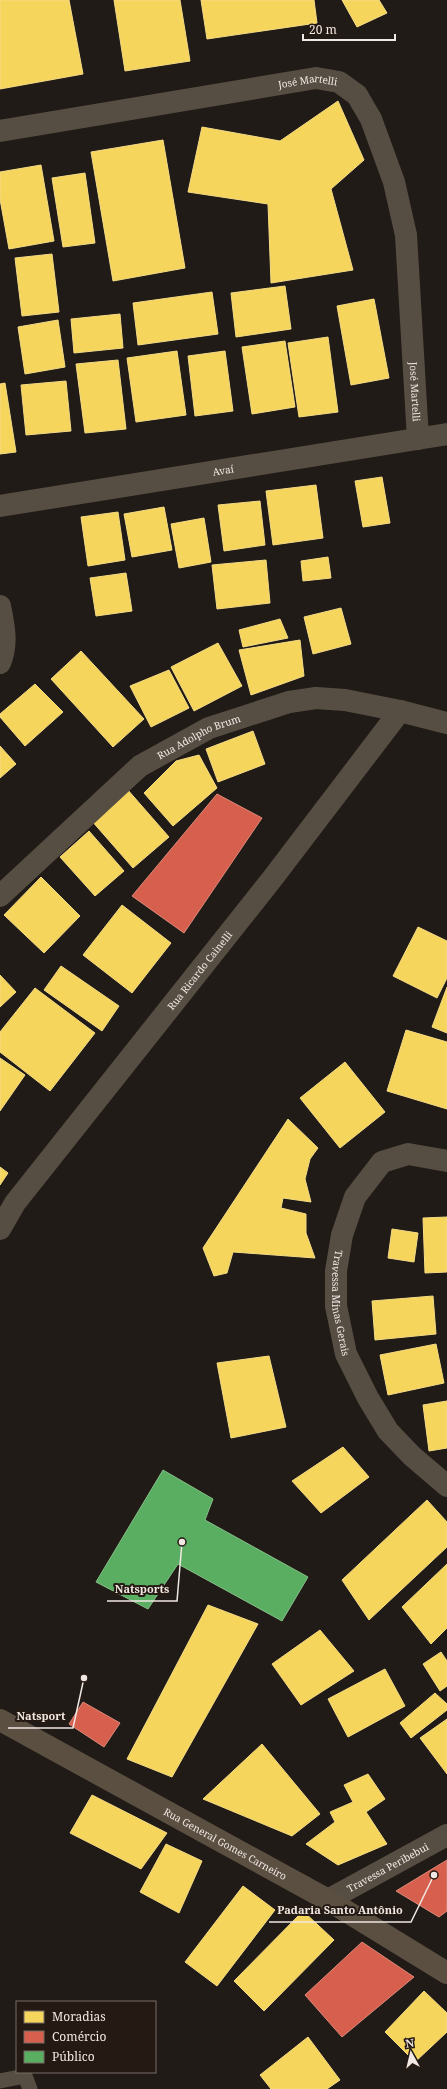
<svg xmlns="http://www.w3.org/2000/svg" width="447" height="2089" font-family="'Noto Serif',serif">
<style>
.homes{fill:#f6d55c;stroke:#f4db85}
.shops{fill:#d6604d;stroke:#de897a}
.public{fill:#5aae61;stroke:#87bf88}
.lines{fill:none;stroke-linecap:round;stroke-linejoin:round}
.service{stroke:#574e43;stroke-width:15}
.minor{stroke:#574e43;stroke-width:22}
.tertiary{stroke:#574e43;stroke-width:22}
.secondary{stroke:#5a4f40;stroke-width:22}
.labels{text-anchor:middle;stroke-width:4;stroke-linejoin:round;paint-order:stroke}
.street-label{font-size:10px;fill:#f1e8e4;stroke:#251a13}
.leader{fill:none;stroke:#f1e8e4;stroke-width:1.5}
.callout-dot{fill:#f1e8e4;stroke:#251a13;stroke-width:1.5}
.callout-label{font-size:11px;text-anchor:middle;font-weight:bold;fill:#f1e8e4;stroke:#251a13;stroke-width:4;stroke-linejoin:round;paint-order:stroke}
</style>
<rect width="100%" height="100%" fill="#211b17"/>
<path class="homes" d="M 0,0 L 69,0 L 83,74 L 0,89 Z
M 114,0 L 180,0 L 190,61 L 125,71 Z
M 201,0 L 314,0 L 317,23 L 207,39 Z
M 342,0 L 379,0 L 387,13 L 357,27 Z
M 338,101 L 364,160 L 331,189 L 353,270 L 271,283 L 268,204 L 188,192 L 202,127 L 280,141 Z
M 163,140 L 185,268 L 113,281 L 91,152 Z
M 41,165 L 54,241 L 9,249 L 0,199 L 0,172 Z
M 85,173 L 95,243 L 63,247 L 52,178 Z
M 52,254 L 59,312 L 22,316 L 15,258 Z
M 285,286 L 291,329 L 236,337 L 231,293 Z
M 212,292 L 218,334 L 138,345 L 133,303 Z
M 374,299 L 389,378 L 351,385 L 337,306 Z
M 120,314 L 123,348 L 74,353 L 71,319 Z
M 58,320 L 65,367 L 25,374 L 18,327 Z
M 328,337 L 338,412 L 299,417 L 288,343 Z
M 285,341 L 295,407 L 252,414 L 242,347 Z
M 177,351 L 186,415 L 136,422 L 127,358 Z
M 225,351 L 233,411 L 195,416 L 188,356 Z
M 118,360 L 126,429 L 85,433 L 76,364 Z
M 66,381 L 71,431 L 26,435 L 21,385 Z
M 5,383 L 16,452 L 0,454 L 0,384 Z
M 382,477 L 390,523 L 363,527 L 355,481 Z
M 316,485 L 323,538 L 273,545 L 266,491 Z
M 260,501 L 265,545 L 224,551 L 218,505 Z
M 164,507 L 172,550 L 132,557 L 124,514 Z
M 118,512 L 125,560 L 88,566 L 81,517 Z
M 204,518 L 211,562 L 179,568 L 171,524 Z
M 328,557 L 331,578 L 303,581 L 301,561 Z
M 266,560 L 270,603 L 217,609 L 212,565 Z
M 126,573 L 132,611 L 96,616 L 90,578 Z
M 341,608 L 351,644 L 313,654 L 304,617 Z
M 280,619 L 288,638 L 243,647 L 239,630 Z
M 300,640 L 304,676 L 251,695 L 239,650 Z
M 218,643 L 242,686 L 194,711 L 171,667 Z
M 81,651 L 144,719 L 113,747 L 51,679 Z
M 169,670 L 189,708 L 151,727 L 130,686 Z
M 35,684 L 63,712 L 25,746 L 0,717 L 0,714 Z
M 253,731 L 265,764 L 218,782 L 206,749 Z
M 0,746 L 16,764 L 0,778 Z
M 199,755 L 217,788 L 173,826 L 144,793 L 176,761 Z
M 127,789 L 169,837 L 133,868 L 91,820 Z
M 89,831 L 124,871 L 95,896 L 60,857 Z
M 41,877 L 80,916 L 44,953 L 4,915 Z
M 122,905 L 171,943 L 132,993 L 83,955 Z
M 418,927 L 447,941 L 447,978 L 437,998 L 393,976 Z
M 61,966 L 119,1006 L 102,1031 L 44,990 Z
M 0,975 L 16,992 L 0,1007 Z
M 447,987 L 447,1033 L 432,1027 Z
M 35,988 L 95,1033 L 50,1091 L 0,1052 L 0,1032 Z
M 406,1030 L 447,1042 L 447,1109 L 387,1091 Z
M 0,1058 L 25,1075 L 0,1111 Z
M 345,1062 L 385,1112 L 340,1148 L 300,1098 Z
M 288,1119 L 318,1148 L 310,1159 L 305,1179 L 311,1202 L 283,1198 L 281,1208 L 306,1214 L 306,1233 L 315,1258 L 233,1252 L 227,1273 L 214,1276 L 203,1248 Z
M 0,1167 L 8,1173 L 0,1185 Z
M 447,1217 L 447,1272 L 425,1273 L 423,1218 Z
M 392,1229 L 418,1233 L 414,1262 L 388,1258 Z
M 433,1296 L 436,1334 L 375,1340 L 372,1301 Z
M 436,1344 L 444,1383 L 388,1395 L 380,1355 Z
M 269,1356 L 286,1427 L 231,1438 L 217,1363 Z
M 447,1401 L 447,1448 L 429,1451 L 423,1405 Z
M 343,1447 L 369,1477 L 321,1513 L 292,1481 Z
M 427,1500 L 447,1522 L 447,1547 L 369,1620 L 342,1580 Z
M 447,1564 L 447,1628 L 431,1644 L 402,1607 Z
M 208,1605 L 258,1624 L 172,1777 L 127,1759 Z
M 320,1630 L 354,1671 L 301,1705 L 272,1664 Z
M 441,1652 L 447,1661 L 447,1686 L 440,1691 L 423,1664 Z
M 385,1669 L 405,1706 L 348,1737 L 328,1699 Z
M 435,1693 L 447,1704 L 447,1710 L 411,1738 L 400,1723 Z
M 447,1719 L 447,1774 L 420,1738 Z
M 262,1744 L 320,1814 L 292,1836 L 203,1799 Z
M 368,1774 L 385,1799 L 366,1812 L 387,1844 L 338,1865 L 306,1844 L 335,1822 L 330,1812 L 353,1802 L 344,1785 Z
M 92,1795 L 167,1833 L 141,1869 L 70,1833 Z
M 166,1844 L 202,1861 L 179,1913 L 140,1892 Z
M 243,1886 L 275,1910 L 217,1986 L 185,1962 Z
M 303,1911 L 334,1940 L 264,2011 L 234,1981 Z
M 424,1991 L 447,2013 L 447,2032 L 415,2062 L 385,2032 Z
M 308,2037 L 340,2080 L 327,2089 L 271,2089 L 260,2075 Z"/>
<path class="shops" d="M 217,794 L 262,818 L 184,933 L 132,896 Z
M 83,1702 L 120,1723 L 104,1747 L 69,1724 Z
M 447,1860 L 447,1911 L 439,1917 L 396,1891 Z
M 362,1942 L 414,1977 L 342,2037 L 305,1995 Z"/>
<path class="public" d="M 163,1470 L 213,1499 L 205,1520 L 308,1577 L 282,1621 L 178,1564 L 148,1609 L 96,1582 Z"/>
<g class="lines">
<path class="service" d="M 0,2081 L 25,2076 L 30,2089"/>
<g class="minor">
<path id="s1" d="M 0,131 L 316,78 L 339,82 L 357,95 L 371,119 L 394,182 L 406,235 L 418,439"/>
<path d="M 0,606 C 4,626 8,644 0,663"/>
<path id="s2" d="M 0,896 L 140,766 L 209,728 L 289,702 L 316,698 L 345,700 L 400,711 L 447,723"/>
<path id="s3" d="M 447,1161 L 408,1154 L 382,1162 L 355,1197 L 342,1235 L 336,1271 L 336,1306 L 346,1354 L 368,1398 L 388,1431 L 412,1456 L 447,1486"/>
<path id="s4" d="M 0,1229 L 15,1203 L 272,879 L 400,711"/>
<path id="s5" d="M 328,1900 L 447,1835"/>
</g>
<path class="tertiary" id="s6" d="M 0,506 L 447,434"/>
<path class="secondary" id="s7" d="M 0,1720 L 328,1900 L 447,1973"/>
</g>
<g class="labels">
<g class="street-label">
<text dy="4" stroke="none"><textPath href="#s1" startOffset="312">José Martelli</textPath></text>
<text dy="4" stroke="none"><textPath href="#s1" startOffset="672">José Martelli</textPath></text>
<text dy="4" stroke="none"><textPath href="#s6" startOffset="226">Avaí</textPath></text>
<text dy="4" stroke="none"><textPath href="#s2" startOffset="257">Rua Adolpho Brum</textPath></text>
<text dy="4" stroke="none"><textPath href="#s4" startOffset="327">Rua Ricardo Cainelli</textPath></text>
<text dy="4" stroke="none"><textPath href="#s3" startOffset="220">Travessa Minas Gerais</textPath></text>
<text dy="4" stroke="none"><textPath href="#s7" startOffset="257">Rua General Gomes Carneiro</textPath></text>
<text dy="4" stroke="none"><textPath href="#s5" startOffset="68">Travessa Peribebui</textPath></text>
</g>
</g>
<path class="leader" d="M182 1542L177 1601H107M84 1678L73 1728H8M434 1875L411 1922H269"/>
<g class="callout-dot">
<circle cx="182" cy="1542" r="4"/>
<circle cx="84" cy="1678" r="4"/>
<circle cx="434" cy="1875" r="4"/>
</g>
<g class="callout-label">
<text x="142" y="1593">Natsports</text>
<text x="41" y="1720">Natsport</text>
<text x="340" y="1914">Padaria Santo Antônio</text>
</g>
<rect x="16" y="2001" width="140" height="72" fill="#251a13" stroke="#776c67"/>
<rect x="24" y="2011" width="20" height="12" fill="#f6d55c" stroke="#776c67"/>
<text x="52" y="2021" font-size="12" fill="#f1e8e4">Moradias</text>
<rect x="24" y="2031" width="20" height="12" fill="#d6604d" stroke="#776c67"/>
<text x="52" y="2041" font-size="12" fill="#f1e8e4">Comércio</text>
<rect x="24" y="2051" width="20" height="12" fill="#5aae61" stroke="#776c67"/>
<text x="52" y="2061" font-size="12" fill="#f1e8e4">Público</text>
<g transform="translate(411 2053) rotate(352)" stroke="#251a13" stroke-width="3" paint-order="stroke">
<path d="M0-3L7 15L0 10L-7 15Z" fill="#f1e8e4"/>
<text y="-6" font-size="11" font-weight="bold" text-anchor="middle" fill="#f1e8e4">N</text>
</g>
<path d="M303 34v6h92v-6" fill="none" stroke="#f1e8e4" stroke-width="2"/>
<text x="309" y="34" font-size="12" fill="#f1e8e4" stroke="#251a13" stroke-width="3" paint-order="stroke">20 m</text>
</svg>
